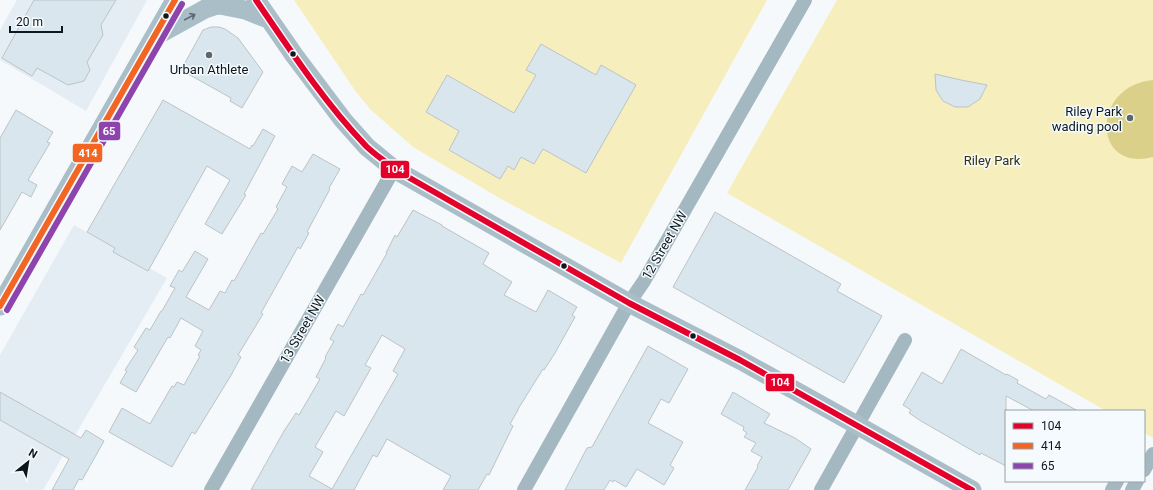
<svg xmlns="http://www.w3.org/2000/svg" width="1153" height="490" font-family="Roboto,sans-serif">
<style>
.built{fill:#e3edf3}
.green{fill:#f6efbd}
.water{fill:#dbd089}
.building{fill:#d9e6ed;stroke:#bcc3c7;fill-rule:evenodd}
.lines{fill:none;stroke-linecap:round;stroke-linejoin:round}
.street{stroke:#a4b8c2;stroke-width:14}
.secondary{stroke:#aabec8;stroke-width:19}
.bus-1-casing{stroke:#f4fafd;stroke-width:9}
.bus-2-casing{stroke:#f4fafd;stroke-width:9}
.bus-3-casing{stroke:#f4fafd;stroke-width:9}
.bus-1{stroke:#e4002b;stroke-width:6}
.bus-2{stroke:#f26522;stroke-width:6}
.bus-3{stroke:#8e44ad;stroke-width:6}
.oneway{stroke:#5c6b73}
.bus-dot{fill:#0d181e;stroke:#f4fafd;stroke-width:1.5}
.poi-dot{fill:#5f676b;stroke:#f4fafd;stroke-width:1.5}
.labels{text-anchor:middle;stroke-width:3;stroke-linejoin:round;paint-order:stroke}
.poi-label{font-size:13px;fill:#0d181e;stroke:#f4fafd}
.park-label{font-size:13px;fill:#383103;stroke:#f4fafd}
.street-label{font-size:13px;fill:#0d181e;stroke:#f4fafd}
.line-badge{stroke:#f4fafd;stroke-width:1.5}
.badge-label{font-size:11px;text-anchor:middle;font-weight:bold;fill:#fff}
</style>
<rect width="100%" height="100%" fill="#f6f9fb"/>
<path class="built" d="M 17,0 L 147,0 L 86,111 L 0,60 L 0,30 Z
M 74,225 L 167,278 L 43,490 L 0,490 L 0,355 Z"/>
<path class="green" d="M 294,0 L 767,0 L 621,263 L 501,199 L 413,147 L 371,110 L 356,92 Z
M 837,0 L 1153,0 L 1153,438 L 1144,433 L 1144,411 L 1106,411 L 727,193 Z"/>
<path class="water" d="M 1153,80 L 1153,157 C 1092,173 1090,86 1153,80 Z"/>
<path class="building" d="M 34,0 L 116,0 L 101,25 L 103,35 L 87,62 L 90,70 L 84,81 L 68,85 L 37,68 L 32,76 L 2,58 Z
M 211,27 L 219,27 L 225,29 L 238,38 L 263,72 L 242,108 L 230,101 L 231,98 L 181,70 L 203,30 Z
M 541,44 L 596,75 L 601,65 L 636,85 L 586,173 L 543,149 L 534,164 L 521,157 L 514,170 L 508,166 L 500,179 L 449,150 L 459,131 L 426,112 L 447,75 L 514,113 L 536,75 L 526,70 Z
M 935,74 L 961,80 L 987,85 L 980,99 L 968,107 L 955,107 L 943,101 L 936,90 Z
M 163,100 L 250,149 L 252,145 L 253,146 L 263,129 L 275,136 L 244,194 L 246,195 L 222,234 L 205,224 L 230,180 L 207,166 L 148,271 L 113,252 L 115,248 L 87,232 Z
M 16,110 L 53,132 L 47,142 L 50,143 L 28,180 L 37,185 L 31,197 L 22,192 L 0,230 L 0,138 Z
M 313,154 L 340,169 L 329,188 L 330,189 L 307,232 L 309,233 L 300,249 L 298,247 L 261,313 L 263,314 L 238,355 L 241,357 L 230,377 L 195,434 L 192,432 L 172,467 L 109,432 L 122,408 L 150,424 L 172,386 L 174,387 L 177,382 L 184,385 L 200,356 L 198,355 L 201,350 L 195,346 L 203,331 L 181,318 L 170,338 L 168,337 L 136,392 L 120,383 L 127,371 L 125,370 L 138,350 L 134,347 L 146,328 L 150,330 L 161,311 L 162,311 L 175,288 L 170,286 L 179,270 L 182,272 L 195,251 L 208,259 L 186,297 L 209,310 L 220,291 L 225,293 L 232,280 L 234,281 L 261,233 L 263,234 L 278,209 L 276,207 L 287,187 L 282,184 L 292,166 L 302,172 Z
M 413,210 L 442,225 L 442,226 L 489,253 L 483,264 L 512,282 L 504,295 L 536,312 L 548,290 L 577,307 L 572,315 L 575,317 L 555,353 L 544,370 L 543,369 L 518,409 L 518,410 L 510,424 L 513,426 L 489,475 L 487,474 L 478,490 L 443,490 L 451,476 L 387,439 L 377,457 L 373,455 L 354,490 L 251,490 L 284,431 L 296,413 L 299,415 L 320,379 L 316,377 L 326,358 L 325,357 L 334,341 L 330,339 L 338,324 L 343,327 L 361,294 L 363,295 L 387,253 L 386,253 L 395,235 L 397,237 ZM 382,335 L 405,349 L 393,371 L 398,374 L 332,489 L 309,476 L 323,452 L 315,447 L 336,411 L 344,416 L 371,368 L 365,365 Z
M 715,212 L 841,284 L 837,291 L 882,316 L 844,383 L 673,287 Z
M 648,346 L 688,369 L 669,403 L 661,399 L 648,423 L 683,442 L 670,465 L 674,468 L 664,485 L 637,469 L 626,487 L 614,480 L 613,482 L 610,480 L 604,490 L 565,490 L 587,448 L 592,447 Z
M 961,349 L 1006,375 L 1007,374 L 1018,380 L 1017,383 L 1046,399 L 1049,395 L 1078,411 L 1034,411 L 1006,396 L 1006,466 L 981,453 L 980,455 L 921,421 L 909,413 L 911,410 L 903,405 L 922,372 L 942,384 Z
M 0,392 L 81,438 L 86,430 L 104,441 L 82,480 L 79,479 L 73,490 L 52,490 L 69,459 L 0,420 Z
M 733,392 L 770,414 L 764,423 L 795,438 L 811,449 L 788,490 L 745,490 L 758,467 L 757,466 L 762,457 L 751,451 L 756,443 L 744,437 L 747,433 L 743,430 L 744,427 L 721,414 Z"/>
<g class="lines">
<path class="street" d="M 1144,470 L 1153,454
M 211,490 L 394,169
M 524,490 L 629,303 L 644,281 L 805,0
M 821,490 L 905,340
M 1112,490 L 1117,481
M 1132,490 L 1137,481"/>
<path class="secondary" d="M 256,0 L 294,55 L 343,120 L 367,147 L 394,169 L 629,303 L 740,360 L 839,415 L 972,490
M 156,36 L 205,9 L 214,6 L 220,5 L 245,10 L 268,19
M 0,306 L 175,0"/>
<defs>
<path id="bus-1" d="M 256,0 C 290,50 324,102 366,146 C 374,154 385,161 394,169 L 629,303 L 740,360 L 972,490"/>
<path id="bus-2" d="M 0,306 L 175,0"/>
<path id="bus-3" d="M 7,310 L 182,4"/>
</defs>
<use href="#bus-1" class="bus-1-casing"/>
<use href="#bus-2" class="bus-2-casing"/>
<use href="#bus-3" class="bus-3-casing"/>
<use href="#bus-1" class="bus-1"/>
<use href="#bus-2" class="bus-2"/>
<use href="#bus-3" class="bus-3"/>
</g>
<defs><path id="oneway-shaft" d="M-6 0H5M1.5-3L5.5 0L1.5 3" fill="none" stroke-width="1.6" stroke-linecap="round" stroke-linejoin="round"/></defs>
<use class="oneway" href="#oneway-shaft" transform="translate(190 17) rotate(-28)"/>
<g class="bus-dot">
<circle cx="166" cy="16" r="3.5"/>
<circle cx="293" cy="54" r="3.5"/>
<circle cx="564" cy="266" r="3.5"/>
<circle cx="693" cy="336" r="3.5"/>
</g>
<g class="poi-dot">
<circle cx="209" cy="55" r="4"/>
<circle cx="1130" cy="118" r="4"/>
</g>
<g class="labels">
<g class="poi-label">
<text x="209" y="74">Urban Athlete</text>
<text x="1122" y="116" text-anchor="end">Riley Park<tspan x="1122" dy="15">wading pool</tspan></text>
</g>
<g class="park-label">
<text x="992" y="165">Riley Park</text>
</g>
<g class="street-label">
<text transform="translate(664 245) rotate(-60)" y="5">12 Street NW</text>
<text transform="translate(302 329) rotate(-60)" y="5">13 Street NW</text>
</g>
</g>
<g class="line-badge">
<rect x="98" y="121" width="23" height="20" rx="4" fill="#8e44ad"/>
<rect x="72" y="143" width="31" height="20" rx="4" fill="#f26522"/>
<rect x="380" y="160" width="30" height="19" rx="4" fill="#e4002b"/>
<rect x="765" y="373" width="30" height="19" rx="4" fill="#e4002b"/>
</g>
<g class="badge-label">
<text x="109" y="135">65</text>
<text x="88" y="157">414</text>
<text x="395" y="173">104</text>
<text x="780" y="386">104</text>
</g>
<rect x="1005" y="410" width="140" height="72" fill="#f4fafd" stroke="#98a0a4"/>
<rect x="1013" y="423" width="20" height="6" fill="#e4002b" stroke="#98a0a4"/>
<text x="1041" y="430" font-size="12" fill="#0d181e">104</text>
<rect x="1013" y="443" width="20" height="6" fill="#f26522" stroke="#98a0a4"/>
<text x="1041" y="450" font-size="12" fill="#0d181e">414</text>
<rect x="1013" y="463" width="20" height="6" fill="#8e44ad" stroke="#98a0a4"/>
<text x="1041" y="470" font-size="12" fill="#0d181e">65</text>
<g transform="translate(28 462) rotate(30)" stroke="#f4fafd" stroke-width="3" paint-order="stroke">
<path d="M0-3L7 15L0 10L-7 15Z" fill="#0d181e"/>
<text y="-6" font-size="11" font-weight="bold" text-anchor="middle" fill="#0d181e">N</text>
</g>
<path d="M10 26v6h52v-6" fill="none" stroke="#0d181e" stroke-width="2"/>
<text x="16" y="26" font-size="12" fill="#0d181e" stroke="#f4fafd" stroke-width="3" paint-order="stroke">20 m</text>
</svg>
